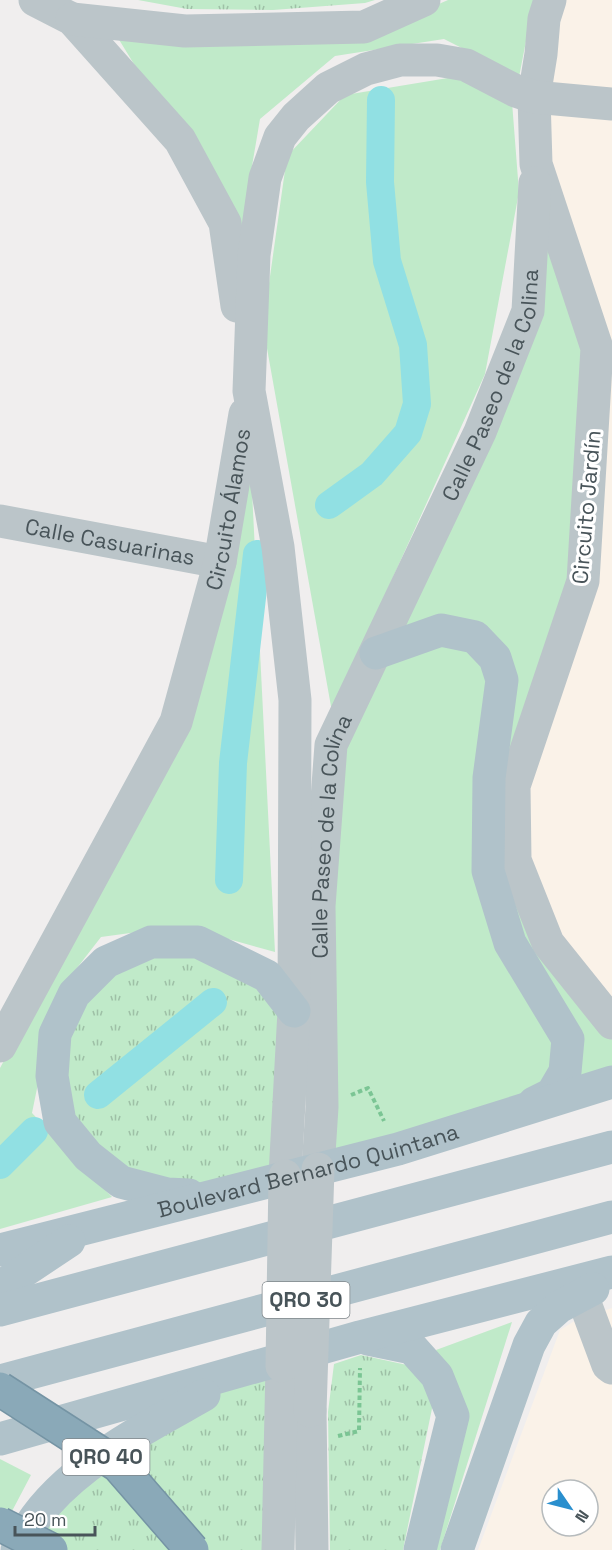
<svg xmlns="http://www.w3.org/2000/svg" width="612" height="1550" font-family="'Space Grotesk',sans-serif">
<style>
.commercial{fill:#faf2e8;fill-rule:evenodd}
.grass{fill:url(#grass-tufts)}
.garden{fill:#c0eac9}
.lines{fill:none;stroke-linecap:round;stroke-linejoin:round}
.canal{stroke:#91e0e3;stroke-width:28}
.path{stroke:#7bc594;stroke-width:4;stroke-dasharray:4.5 3;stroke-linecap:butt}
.minor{stroke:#bbc5c9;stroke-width:33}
.major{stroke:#b0c2ca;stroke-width:33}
.highway-bridge-casing{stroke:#7594a4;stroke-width:36;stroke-linecap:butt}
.minor-bridge{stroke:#bbc5c9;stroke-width:33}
.highway-bridge{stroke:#8aa9b8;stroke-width:33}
.labels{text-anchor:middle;stroke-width:6;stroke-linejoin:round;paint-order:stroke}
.shield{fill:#fff;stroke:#7f878b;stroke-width:1.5}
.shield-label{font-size:21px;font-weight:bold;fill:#485459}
.street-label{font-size:22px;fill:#485459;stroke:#fff}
</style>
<defs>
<pattern id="grass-tufts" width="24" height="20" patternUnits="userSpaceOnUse" patternTransform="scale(1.5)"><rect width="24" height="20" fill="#c0eac9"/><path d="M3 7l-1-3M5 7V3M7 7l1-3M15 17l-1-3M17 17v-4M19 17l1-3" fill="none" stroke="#9ec0a6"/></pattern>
</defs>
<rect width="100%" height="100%" fill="#f0eeee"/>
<path class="commercial" d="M 550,0 L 612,0 L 612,1023 L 548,943 L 514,786 L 536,164 Z
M 612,1308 L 612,1550 L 478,1550 L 560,1330 L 576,1320 ZM 552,1490 L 588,1490 L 588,1526 L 552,1526 Z"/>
<path class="grass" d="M 138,0 L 375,0 L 365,3 L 273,10 L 187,9 Z
M 198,942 L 294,1011 L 285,1164 L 167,1194 L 60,1122 L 74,994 L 106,962 Z
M 361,1355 L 407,1365 L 436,1389 L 403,1550 L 330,1550 L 328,1412 L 334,1364 Z
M 282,1360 L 278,1550 L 17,1550 L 91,1462 Z"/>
<path class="garden" d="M 448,0 L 534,0 L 519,77 L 444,39 L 335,56 L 260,119 L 240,237 L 118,38 L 363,37 Z
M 454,77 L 512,102 L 519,192 L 485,374 L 332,712 L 263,326 L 287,156 L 345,95 Z
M 536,164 L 597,348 L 583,581 L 514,786 L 515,860 L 612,1023 L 612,1082 L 319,1157 L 331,745 L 528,311 Z
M 251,471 L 275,952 L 182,926 L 101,937 L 56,995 L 32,1113 L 112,1197 L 0,1229 L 0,1068 L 196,704 Z
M 512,1322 L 440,1550 L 426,1550 L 462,1423 L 436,1350 Z
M 0,1459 L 31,1475 L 0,1534 Z"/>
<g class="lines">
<path class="canal" d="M 329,505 L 372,474 L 408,433 L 417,404 L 413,345 L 387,261 L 380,182 L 381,100
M 229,880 L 233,763 L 257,554
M 98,1095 L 213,1002
M 0,1165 L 34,1131"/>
<path class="path" d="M 351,1095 L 368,1088 L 384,1121
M 338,1436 L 359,1431 L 360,1368"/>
<g class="minor">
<path d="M 35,0 L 72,19 L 180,140 L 225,223 L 237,306"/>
<path d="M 550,0 L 544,19 L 541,54 L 534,97 L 536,164 L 597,348 L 583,581 L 514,786 L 515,860 L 548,943 L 612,1023"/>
<path d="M 72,19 L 185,31 L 364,27 L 424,0"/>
<path id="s1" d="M 0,521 L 220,562"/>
<path id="s2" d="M 0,1046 L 176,722 L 220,562 L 245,414"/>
<path id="s3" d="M 318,1169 L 322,1107 L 319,906 L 331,745 L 480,432 L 528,311 L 535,183"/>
<path d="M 285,1176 L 294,1011 L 295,700 L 278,547 L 249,391 L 254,255 L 265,178 L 280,137 L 296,117 L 328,88 L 366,69 L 400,60 L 437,60 L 466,65 L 516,91 L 534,97 L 612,104"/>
<path d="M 582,1295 L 608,1365 L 612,1368"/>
<path d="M 310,1411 L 312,1550"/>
<path d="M 278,1550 L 282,1366"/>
</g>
<g class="major">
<path d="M 376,653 L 441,630 L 475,637 L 495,658 L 502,680 L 489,778 L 488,871 L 510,943 L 568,1039 L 565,1072 L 552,1094 L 534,1103"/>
<path d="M 189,1195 L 167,1194 L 121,1182 L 88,1156 L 60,1122 L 52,1076 L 55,1034 L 74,994 L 106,962 L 151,942 L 198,942 L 267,976 L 294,1011"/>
<path id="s4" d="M 0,1250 L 398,1149 L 612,1082"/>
<path d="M 0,1287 L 69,1241"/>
<path d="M 0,1310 L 612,1147"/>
<path d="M 368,1339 L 412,1348 L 437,1376 L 453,1416 L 420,1550"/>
<path d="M 0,1381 L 612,1217"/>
<path d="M 0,1439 L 360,1337 L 612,1272"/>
<path d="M 17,1550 C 47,1477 139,1432 204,1395"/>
<path d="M 457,1550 L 529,1345 L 541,1323 L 559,1307 L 593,1289"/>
</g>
<defs>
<path id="highway-bridge" d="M 0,1389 L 118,1465 L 192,1550
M 0,1524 L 51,1550"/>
</defs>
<use href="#highway-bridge" class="highway-bridge-casing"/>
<path class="minor-bridge" d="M 282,1366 L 285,1176
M 310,1411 L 318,1169"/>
<use href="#highway-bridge" class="highway-bridge"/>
</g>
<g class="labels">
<g class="shield">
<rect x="262.5" y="1282" width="87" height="36" rx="4.5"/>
<rect x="62.5" y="1439" width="87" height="36" rx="4.5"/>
</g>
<g class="shield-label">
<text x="306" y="1307">QRO 30</text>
<text x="106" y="1464">QRO 40</text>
</g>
<g class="street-label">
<text dy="8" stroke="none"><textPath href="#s3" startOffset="820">Calle Paseo de la Colina</textPath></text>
<text transform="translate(586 507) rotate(-85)" y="8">Circuito Jardín</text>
<text dy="8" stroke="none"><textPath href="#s2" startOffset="588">Circuito Álamos</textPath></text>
<text dy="8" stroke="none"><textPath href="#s1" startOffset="112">Calle Casuarinas</textPath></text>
<text dy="8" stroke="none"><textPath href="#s3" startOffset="334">Calle Paseo de la Colina</textPath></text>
<text dy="8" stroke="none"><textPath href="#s4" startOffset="318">Boulevard Bernardo Quintana</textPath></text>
</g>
</g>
<g transform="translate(570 1508) rotate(125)"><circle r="28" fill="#ffffff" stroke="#b6bbbd" stroke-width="1.5"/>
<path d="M0-4.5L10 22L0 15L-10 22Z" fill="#2a8fce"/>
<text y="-9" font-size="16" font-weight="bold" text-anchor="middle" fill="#485459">N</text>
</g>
<path d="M15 1526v9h80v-9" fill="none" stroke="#485459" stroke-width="3"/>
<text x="24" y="1526" font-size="18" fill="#485459" stroke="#ffffff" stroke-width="4.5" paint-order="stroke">20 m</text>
</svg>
